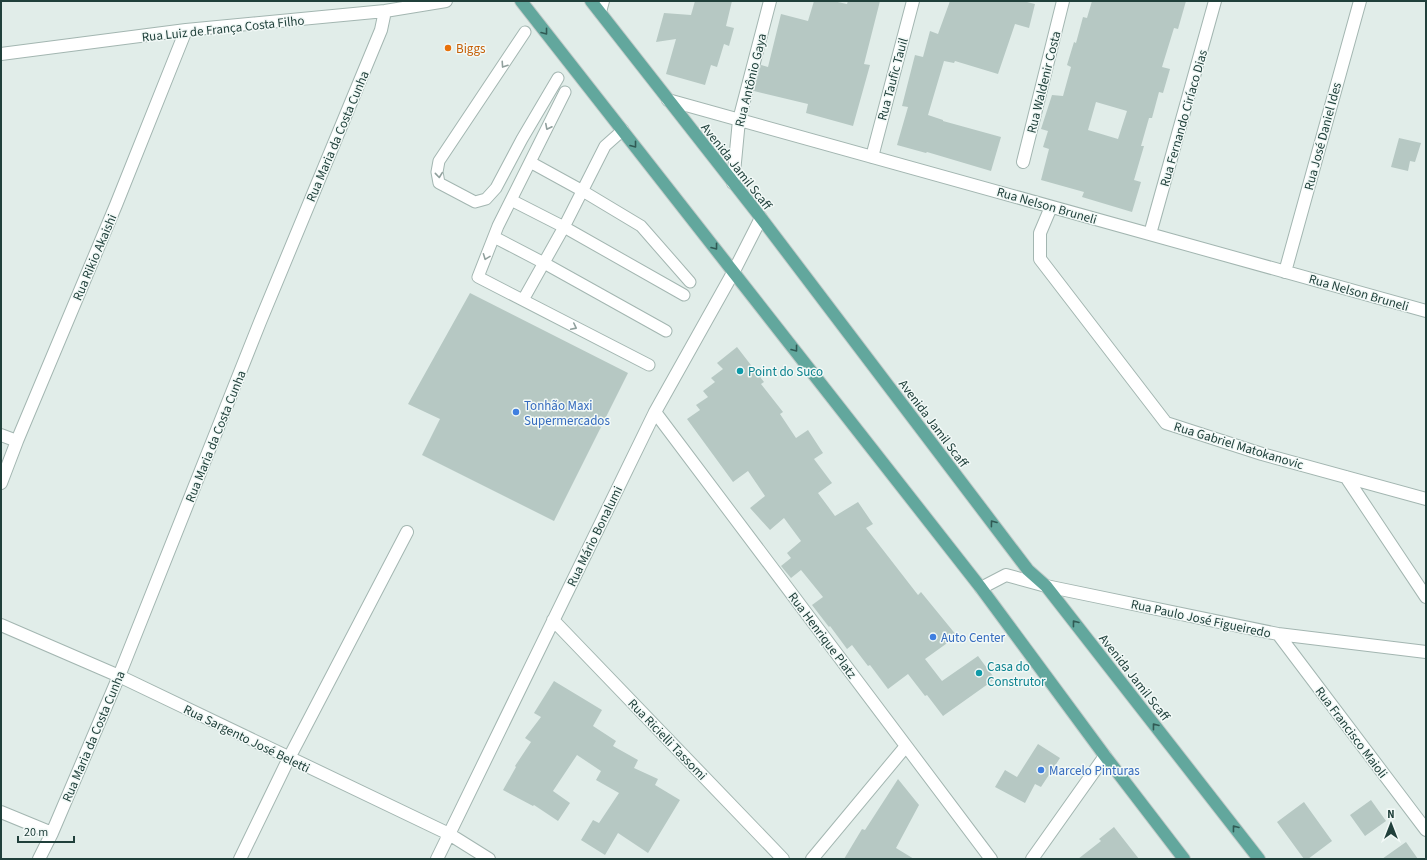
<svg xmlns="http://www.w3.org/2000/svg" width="1427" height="860" font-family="'Source Sans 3',sans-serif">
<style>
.building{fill:#b6c8c3;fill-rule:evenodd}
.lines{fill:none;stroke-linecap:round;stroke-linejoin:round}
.lane-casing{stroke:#a3b6b1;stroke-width:13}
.street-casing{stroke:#a3b6b1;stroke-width:14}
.primary-casing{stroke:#c1cac8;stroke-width:14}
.lane{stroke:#fff;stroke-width:11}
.street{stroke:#fff;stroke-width:12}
.primary{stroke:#62a79d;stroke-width:12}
.oneway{stroke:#305a54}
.oneway2{stroke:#90a09d}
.food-dot{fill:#e8710a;stroke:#f2f9f7;stroke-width:1.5}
.culture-dot{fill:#0f9aa8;stroke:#f2f9f7;stroke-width:1.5}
.shop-dot{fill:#3f7fe0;stroke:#f2f9f7;stroke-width:1.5}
.labels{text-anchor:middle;stroke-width:3;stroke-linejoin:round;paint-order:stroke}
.street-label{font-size:13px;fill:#20403b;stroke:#f2f9f7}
.food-label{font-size:13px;fill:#c56008;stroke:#f2f9f7;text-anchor:start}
.culture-label{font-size:13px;fill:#0d838f;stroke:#f2f9f7;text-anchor:start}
.shop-label{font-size:13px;fill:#366cbe;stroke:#f2f9f7;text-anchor:start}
</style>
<rect width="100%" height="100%" fill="#e1ede9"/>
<path class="building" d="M 695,1 L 732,1 L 726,26 L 734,28 L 729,46 L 724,44 L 717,67 L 711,65 L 705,85 L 666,74 L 676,39 L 656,42 L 664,13 L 691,15 Z
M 814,1 L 833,1 L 847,4 L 848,1 L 880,1 L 864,64 L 870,65 L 853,126 L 806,113 L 808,104 L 754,91 L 761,65 L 768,67 L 781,14 L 808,21 Z
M 950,1 L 1023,1 L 1035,4 L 1029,28 L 1015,24 L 998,74 L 955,61 L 954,63 L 944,61 L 928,115 L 943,120 L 943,121 L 1001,137 L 991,171 L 927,152 L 926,153 L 897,145 L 908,107 L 902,106 L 915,55 L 923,57 L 930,31 L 938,34 Z
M 1092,1 L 1186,1 L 1178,29 L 1174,28 L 1162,67 L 1170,69 L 1163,93 L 1159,92 L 1152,118 L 1149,118 L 1141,146 L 1144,146 L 1134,180 L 1141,182 L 1132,212 L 1082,197 L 1084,192 L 1041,180 L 1049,149 L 1043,147 L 1048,131 L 1041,129 L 1052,95 L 1063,96 L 1071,67 L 1067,65 L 1074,42 L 1076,43 L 1083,17 L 1087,18 ZM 1096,102 L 1127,111 L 1118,139 L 1088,130 Z
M 1399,138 L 1421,143 L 1415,162 L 1410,161 L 1408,171 L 1391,167 Z
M 470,293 L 628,373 L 554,521 L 422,455 L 440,419 L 408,404 Z
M 737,347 L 764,382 L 761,384 L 783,412 L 780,414 L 796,438 L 808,430 L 823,453 L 814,459 L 832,483 L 818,493 L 835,516 L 858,502 L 873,524 L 866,528 L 918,595 L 921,592 L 957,636 L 925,659 L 942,681 L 978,656 L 995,679 L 943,716 L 927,695 L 925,696 L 908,674 L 888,689 L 870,665 L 868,666 L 852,645 L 847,649 L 830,626 L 829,627 L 812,605 L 823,597 L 801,570 L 791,578 L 781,566 L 791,558 L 787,553 L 801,541 L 784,518 L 770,530 L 750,508 L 765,496 L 748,471 L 733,482 L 687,419 L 700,410 L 696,405 L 708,397 L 703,391 L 715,382 L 711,378 L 723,369 L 717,363 Z
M 554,681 L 602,710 L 593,726 L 616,741 L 613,746 L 638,760 L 634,768 L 658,779 L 655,785 L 680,800 L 648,853 L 618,833 L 605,855 L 581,840 L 593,820 L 599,823 L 619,793 L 596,780 L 601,771 L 577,755 L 553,791 L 570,803 L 558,821 L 534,805 L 533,806 L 503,790 L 516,767 L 515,766 L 531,742 L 525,738 L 541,717 L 534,713 Z
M 1038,744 L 1060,758 L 1041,787 L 1035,784 L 1025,803 L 995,787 L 1005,770 L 1017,777 Z
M 898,779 L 919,805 L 896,848 L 914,859 L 844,859 L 862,829 L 865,830 Z
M 1371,800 L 1386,821 L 1365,836 L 1350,815 Z
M 1304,802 L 1332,841 L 1308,859 L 1304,859 L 1277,822 Z
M 1114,827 L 1139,859 L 1078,859 L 1101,841 L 1099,839 Z
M 1406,842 L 1418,859 L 1382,859 Z"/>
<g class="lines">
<defs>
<path id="lane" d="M 525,32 L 439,161 L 437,172 L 439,183 L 475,202 L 486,199 L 496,188 L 522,139 L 558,78
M 565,92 L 498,226 L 478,277 L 649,365
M 530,162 L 581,190 L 641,226 L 690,282
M 511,200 L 564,227 L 684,295
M 494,237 L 544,263 L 666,331
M 523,300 L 564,227 L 605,146 L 623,130"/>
<path id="street" d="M 600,12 L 603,1
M 1,54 L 186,30 L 385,11 L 446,1
M 668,100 L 1426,311
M 872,157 L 913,1
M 1023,162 L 1063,1
M 733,183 L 739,120 L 770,1
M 1051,207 L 1040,233 L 1040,259 L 1166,423 L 1262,454 L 1426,499
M 1150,234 L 1215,1
M 1285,272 L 1360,1
M 655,412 L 991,859
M 1,435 L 17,441
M 1346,477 L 1426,597
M 1,483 L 17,441 L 116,205 L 186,30
M 981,588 L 1006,575 L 1046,586 L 1278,634 L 1426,652
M 553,620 L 783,859
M 1,625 L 119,676 L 449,834 L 489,859
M 1278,634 L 1426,830
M 1,812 L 52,833
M 39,859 L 52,833 L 119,676 L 260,322 L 381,30 L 385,11
M 240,859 L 289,758 L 407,532
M 437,859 L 655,412 L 734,271 L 761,218
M 812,859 L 906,746
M 1032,859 L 1105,756"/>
<path id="primary" d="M 521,1 L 981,588 L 1105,756 L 1184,859
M 591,1 L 758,214 L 1028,570 L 1046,586 L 1259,859"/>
</defs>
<use href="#lane" class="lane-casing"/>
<use href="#street" class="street-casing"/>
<use href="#primary" class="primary-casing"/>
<use href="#lane" class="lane"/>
<use href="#street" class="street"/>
<use href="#primary" class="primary"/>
</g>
<defs><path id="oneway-chevron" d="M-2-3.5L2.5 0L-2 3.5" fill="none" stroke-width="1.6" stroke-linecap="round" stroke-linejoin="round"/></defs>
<g class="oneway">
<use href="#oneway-chevron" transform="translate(545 32) rotate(52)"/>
<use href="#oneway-chevron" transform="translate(634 145) rotate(52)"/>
<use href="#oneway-chevron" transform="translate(715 247) rotate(52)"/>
<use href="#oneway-chevron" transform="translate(795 349) rotate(52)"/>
<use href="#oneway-chevron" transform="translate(993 523) rotate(-127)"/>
<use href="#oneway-chevron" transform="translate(1075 623) rotate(-128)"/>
<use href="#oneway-chevron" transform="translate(1155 726) rotate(-128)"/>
<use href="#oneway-chevron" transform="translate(1235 828) rotate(-128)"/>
</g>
<g class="oneway2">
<use href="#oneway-chevron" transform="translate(504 65) rotate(124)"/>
<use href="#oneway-chevron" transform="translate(548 127) rotate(117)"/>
<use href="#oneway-chevron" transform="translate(439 175) rotate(84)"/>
<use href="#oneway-chevron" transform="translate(486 257) rotate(111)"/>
<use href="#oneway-chevron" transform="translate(574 327) rotate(27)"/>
</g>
<circle class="food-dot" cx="448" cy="48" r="4"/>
<g class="culture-dot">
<circle cx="740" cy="371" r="4"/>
<circle cx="979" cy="673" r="4"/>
</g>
<g class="shop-dot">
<circle cx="516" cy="412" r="4"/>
<circle cx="933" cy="637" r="4"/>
<circle cx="1041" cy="770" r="4"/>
</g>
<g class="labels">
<g class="street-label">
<text transform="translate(223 28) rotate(-6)" y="5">Rua Luiz de França Costa Filho</text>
<text transform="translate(892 79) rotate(-75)" y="5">Rua Taufic Tauil</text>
<text transform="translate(750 80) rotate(-76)" y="5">Rua Antônio Gaya</text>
<text transform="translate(1043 82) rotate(-76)" y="5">Rua Waldenir Costa</text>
<text transform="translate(1183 118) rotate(-74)" y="5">Rua Fernando Ciríaco Dias</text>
<text transform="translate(337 136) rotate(-67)" y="5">Rua Maria da Costa Cunha</text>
<text transform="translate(1322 136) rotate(-75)" y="5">Rua José Daniel Ides</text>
<text transform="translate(737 166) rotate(52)" y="5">Avenida Jamil Scaff</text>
<text transform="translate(1047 205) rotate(16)" y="5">Rua Nelson Bruneli</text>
<text transform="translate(94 257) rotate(-67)" y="5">Rua Rikio Akaishi</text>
<text transform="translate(1359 292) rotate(16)" y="5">Rua Nelson Bruneli</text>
<text transform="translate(934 423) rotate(53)" y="5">Avenida Jamil Scaff</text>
<text transform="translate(215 436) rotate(-68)" y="5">Rua Maria da Costa Cunha</text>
<text transform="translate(1239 445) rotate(17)" y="5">Rua Gabriel Matokanovic</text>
<text transform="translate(594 536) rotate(-64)" y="5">Rua Mário Bonalumi</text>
<text transform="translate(1201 618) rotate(12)" y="5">Rua Paulo José Figueiredo</text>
<text transform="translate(823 635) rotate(53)" y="5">Rua Henrique Platz</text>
<text transform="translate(1135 677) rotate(52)" y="5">Avenida Jamil Scaff</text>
<text transform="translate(1352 732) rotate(53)" y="5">Rua Francisco Maioli</text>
<text transform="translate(93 736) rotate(-67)" y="5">Rua Maria da Costa Cunha</text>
<text transform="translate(247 738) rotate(26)" y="5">Rua Sargento José Beletti</text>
<text transform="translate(668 739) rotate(46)" y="5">Rua Ricielli Tassomi</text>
</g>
<g class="food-label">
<text x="456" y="53">Biggs</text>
</g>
<g class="culture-label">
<text x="748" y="376">Point do Suco</text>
<text x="987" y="671">Casa do<tspan x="987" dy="15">Construtor</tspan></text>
</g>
<g class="shop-label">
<text x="524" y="410">Tonhão Maxi<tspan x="524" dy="15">Supermercados</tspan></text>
<text x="941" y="642">Auto Center</text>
<text x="1049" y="775">Marcelo Pinturas</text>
</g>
</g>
<rect width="1427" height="860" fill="none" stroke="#20403b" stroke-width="4"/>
<g transform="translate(1391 824)" stroke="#f2f9f7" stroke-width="3" paint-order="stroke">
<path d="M0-3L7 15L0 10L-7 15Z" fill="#20403b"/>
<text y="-6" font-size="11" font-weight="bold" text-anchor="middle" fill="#20403b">N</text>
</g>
<path d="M18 836v6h56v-6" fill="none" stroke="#20403b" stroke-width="2"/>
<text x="24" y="836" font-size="12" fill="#20403b" stroke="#f2f9f7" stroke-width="3" paint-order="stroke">20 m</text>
</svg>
